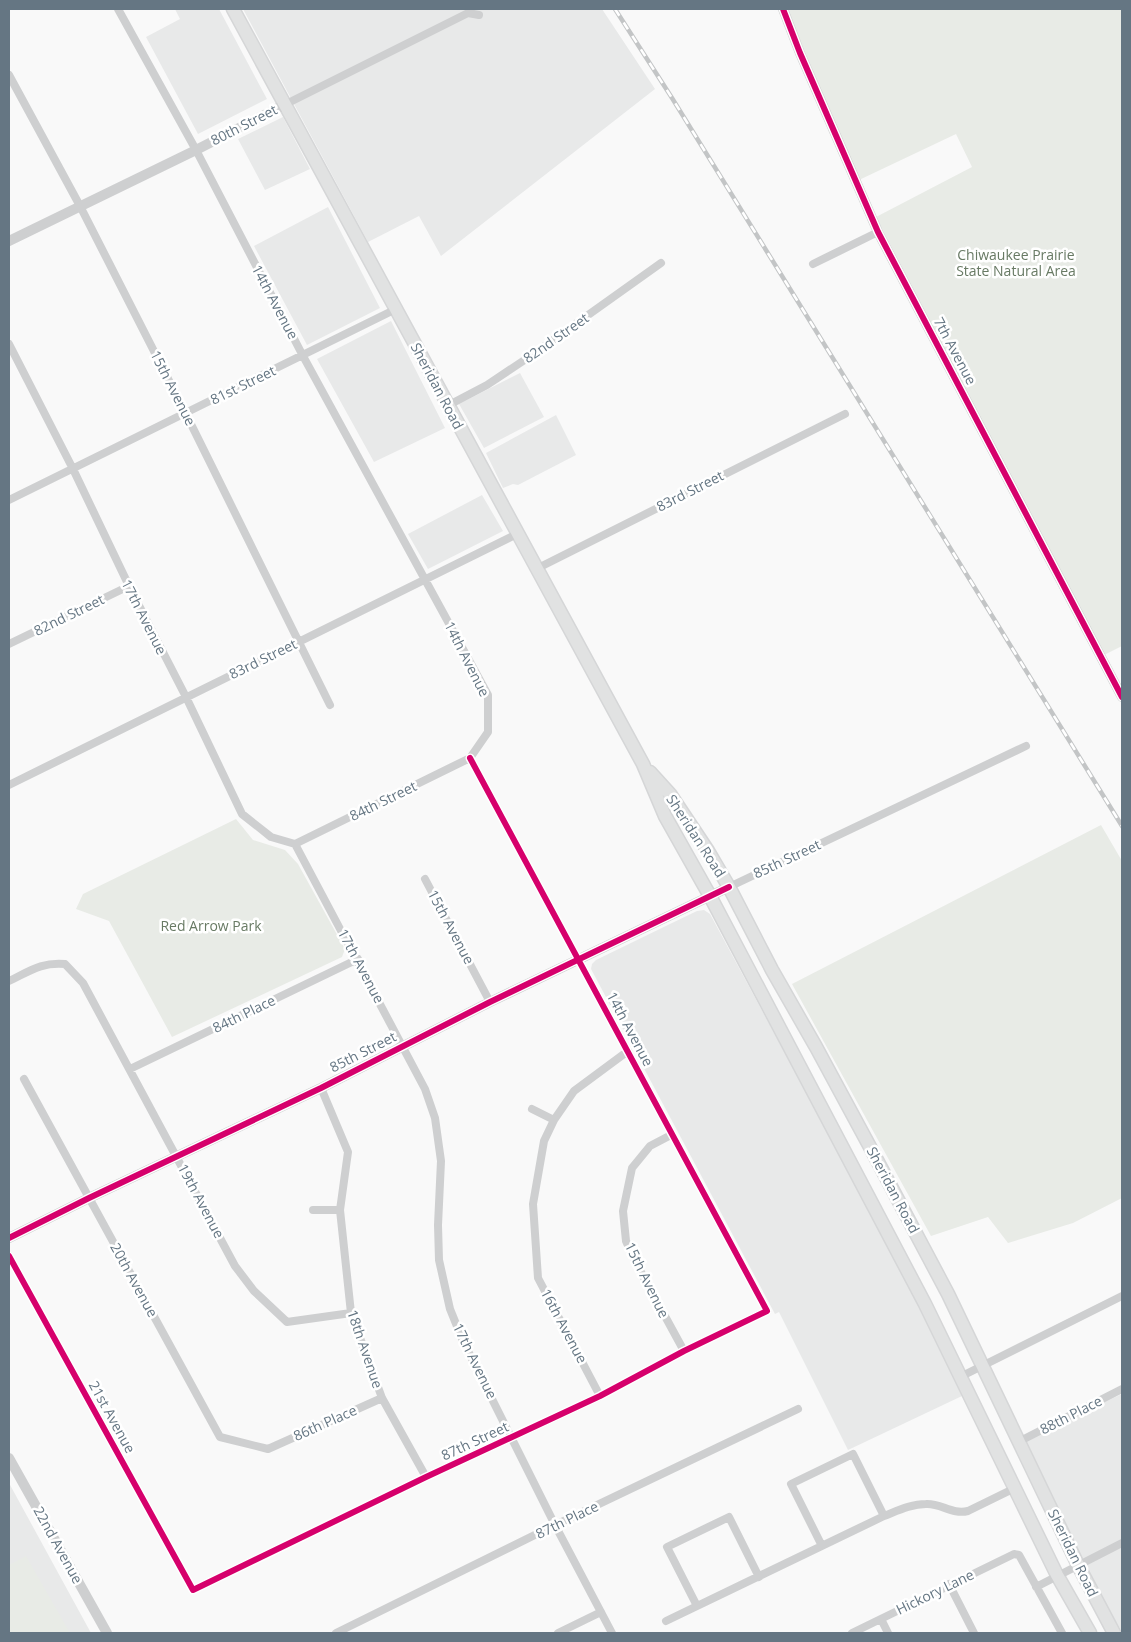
<svg xmlns="http://www.w3.org/2000/svg" width="1131" height="1642" font-family="'Open Sans',sans-serif">
<style>
.built{fill:#e8e9e9}
.green{fill:#e8ebe6}
.lines{fill:none;stroke-linecap:round;stroke-linejoin:round}
.primary-casing{stroke:#d5d6d7;stroke-width:15}
.minor{stroke:#cecfd0;stroke-width:8}
.tertiary{stroke:#cecfd0;stroke-width:10}
.primary{stroke:#e1e2e2;stroke-width:12}
.rail-casing{stroke:#c3c5c6;stroke-width:4.5}
.rail{stroke:#fff;stroke-width:2.5;stroke-dasharray:8;stroke-linecap:butt}
.cycleway-casing{stroke:#fff;stroke-width:9}
.cycleway{stroke:#d6006c;stroke-width:6}
.labels{text-anchor:middle;stroke-width:5;stroke-linejoin:round;paint-order:stroke}
.street-label{font-size:14px;fill:#657683;stroke:#fff}
.park-label{font-size:14px;fill:#687a64;stroke:#fff}
</style>
<rect width="100%" height="100%" fill="#f9f9f9"/>
<path class="built" d="M 175,9 L 219,9 L 267,99 L 198,134 L 146,37 L 180,19 Z
M 243,9 L 602,9 L 655,89 L 441,256 L 419,216 L 368,242 Z
M 283,117 L 310,169 L 265,190 L 238,139 Z
M 328,207 L 380,308 L 307,345 L 254,246 Z
M 391,321 L 445,428 L 374,462 L 317,359 Z
M 520,373 L 544,417 L 484,448 L 459,404 Z
M 556,415 L 576,455 L 518,485 L 513,484 L 503,488 L 486,453 Z
M 482,495 L 503,531 L 428,569 L 408,534 Z
M 704,910 L 710,914 L 912,1289 L 962,1396 L 848,1450 L 779,1312 L 775,1314 L 591,969 L 592,964 L 596,960 L 672,923 L 697,911 Z
M 1122,1394 L 1122,1632 L 1091,1578 L 1026,1443 L 1026,1441 L 1070,1418 Z
M 9,1483 L 91,1633 L 9,1633 Z"/>
<path class="green" d="M 787,9 L 1122,9 L 1122,646 L 1104,655 L 876,217 L 972,167 L 956,134 L 859,180 Z
M 236,819 L 253,840 L 285,850 L 298,864 L 345,949 L 342,957 L 172,1037 L 109,921 L 76,909 L 83,894 Z
M 1101,825 L 1122,861 L 1122,1198 L 1073,1223 L 1008,1243 L 988,1217 L 931,1236 L 792,984 Z
M 26,1556 L 70,1633 L 9,1633 L 9,1565 Z"/>
<g class="lines">
<defs>
<path id="primary" d="M 233,9 L 643,764 L 665,816 L 710,896 L 925,1304 L 1057,1575 L 1090,1633
M 650,772 L 670,794 L 708,851 L 729,887 L 772,970 L 816,1047 L 870,1147 L 948,1294 L 1078,1565 L 1114,1633"/>
</defs>
<use href="#primary" class="primary-casing"/>
<path class="minor" d="M 118,9 L 196,150 L 303,356 L 488,695 L 488,732 L 470,758 L 295,844
M 9,75 L 80,206 L 186,414 L 330,705
M 284,105 L 468,13 L 479,15
M 813,264 L 878,232
M 9,344 L 73,469 L 129,586 L 186,697 L 242,814 L 271,837 L 295,844 L 425,1089 L 435,1118 L 441,1161 L 438,1225 L 439,1260 L 450,1309 L 463,1341 L 555,1525 L 612,1633
M 447,406 L 487,385 L 532,355 L 661,263
M 9,500 L 396,309
M 536,569 L 845,414
M 9,644 L 129,586
M 9,785 L 517,534
M 425,879 L 490,1002
M 729,887 L 1026,746
M 9,981 C 30,971 41,962 65,964 L 83,983 L 235,1266 L 254,1291 L 287,1322 L 351,1313
M 130,1069 L 358,959
M 24,1079 L 220,1437 L 268,1449 L 382,1398
M 321,1088 L 348,1152 L 340,1210 L 351,1313 L 382,1398 L 426,1477
M 532,1109 L 554,1120
M 671,1135 L 650,1146 L 632,1168 L 623,1211 L 626,1241 L 636,1263 L 684,1351
M 313,1210 L 340,1210
M 9,1256 L 193,1590 L 426,1477 L 600,1396 L 684,1351 L 767,1311 L 470,758
M 960,1377 L 1122,1296
M 600,1396 L 538,1278 L 533,1204 L 544,1141 L 554,1120 L 574,1091 L 628,1051
M 1020,1441 L 1122,1389
M 822,1546 L 791,1484 L 853,1454 L 884,1516
M 949,1584 L 974,1633
M 1036,1587 L 1122,1543
M 697,1606 L 667,1547 L 729,1517 L 759,1577
M 881,1619 L 888,1633
M 666,1621 L 884,1516 C 897,1511 911,1504 926,1504 C 941,1503 952,1515 968,1511 L 1015,1488
M 336,1633 L 555,1525 L 798,1409
M 558,1633 L 601,1612
M 852,1633 L 1014,1554 L 1019,1555 L 1062,1633"/>
<path class="tertiary" d="M 783,9 L 800,53 L 878,232 L 1122,697
M 9,241 L 196,150 L 284,105
M 9,1238 L 89,1198 L 321,1088 L 490,1002 L 729,887
M 9,1458 L 107,1633"/>
<use href="#primary" class="primary"/>
<defs>
<path id="rail" d="M 615,9 L 672,98 L 1122,826"/>
</defs>
<use href="#rail" class="rail-casing"/>
<use href="#rail" class="rail"/>
<defs>
<path id="cycleway" d="M 783,9 L 800,53 L 878,232 L 1122,697
M 9,1238 L 89,1198 L 321,1088 L 490,1002 L 729,887
M 9,1256 L 193,1590 L 426,1477 L 600,1396 L 684,1351 L 767,1311 L 470,758"/>
</defs>
<use href="#cycleway" class="cycleway-casing"/>
<use href="#cycleway" class="cycleway"/>
</g>
<g class="labels">
<g class="street-label">
<text transform="translate(244 125) rotate(-27)" y="5">80th Street</text>
<text transform="translate(275 302) rotate(62)" y="5">14th Avenue</text>
<text transform="translate(556 338) rotate(-35)" y="5">82nd Street</text>
<text transform="translate(955 351) rotate(62)" y="5">7th Avenue</text>
<text transform="translate(243 385) rotate(-26)" y="5">81st Street</text>
<text transform="translate(437 386) rotate(62)" y="5">Sheridan Road</text>
<text transform="translate(173 388) rotate(63)" y="5">15th Avenue</text>
<text transform="translate(690 491) rotate(-27)" y="5">83rd Street</text>
<text transform="translate(69 615) rotate(-26)" y="5">82nd Street</text>
<text transform="translate(144 617) rotate(63)" y="5">17th Avenue</text>
<text transform="translate(263 659) rotate(-26)" y="5">83rd Street</text>
<text transform="translate(467 659) rotate(63)" y="5">14th Avenue</text>
<text transform="translate(383 801) rotate(-26)" y="5">84th Street</text>
<text transform="translate(696 836) rotate(57)" y="5">Sheridan Road</text>
<text transform="translate(787 859) rotate(-25)" y="5">85th Street</text>
<text transform="translate(451 927) rotate(62)" y="5">15th Avenue</text>
<text transform="translate(361 966) rotate(62)" y="5">17th Avenue</text>
<text transform="translate(244 1014) rotate(-26)" y="5">84th Place</text>
<text transform="translate(630 1029) rotate(62)" y="5">14th Avenue</text>
<text transform="translate(363 1052) rotate(-27)" y="5">85th Street</text>
<text transform="translate(893 1190) rotate(62)" y="5">Sheridan Road</text>
<text transform="translate(201 1201) rotate(62)" y="5">19th Avenue</text>
<text transform="translate(134 1280) rotate(61)" y="5">20th Avenue</text>
<text transform="translate(647 1280) rotate(64)" y="5">15th Avenue</text>
<text transform="translate(564 1326) rotate(62)" y="5">16th Avenue</text>
<text transform="translate(365 1349) rotate(71)" y="5">18th Avenue</text>
<text transform="translate(475 1361) rotate(64)" y="5">17th Avenue</text>
<text transform="translate(1071 1415) rotate(-27)" y="5">88th Place</text>
<text transform="translate(112 1417) rotate(61)" y="5">21st Avenue</text>
<text transform="translate(325 1423) rotate(-24)" y="5">86th Place</text>
<text transform="translate(475 1441) rotate(-25)" y="5">87th Street</text>
<text transform="translate(567 1520) rotate(-26)" y="5">87th Place</text>
<text transform="translate(58 1545) rotate(61)" y="5">22nd Avenue</text>
<text transform="translate(1073 1553) rotate(64)" y="5">Sheridan Road</text>
<text transform="translate(935 1592) rotate(-26)" y="5">Hickory Lane</text>
</g>
<g class="park-label">
<text x="1016" y="260">Chiwaukee Prairie<tspan x="1016" dy="16">State Natural Area</tspan></text>
<text x="211" y="931">Red Arrow Park</text>
</g>
</g>
<rect width="1131" height="1642" fill="none" stroke="#657683" stroke-width="20"/>
</svg>
